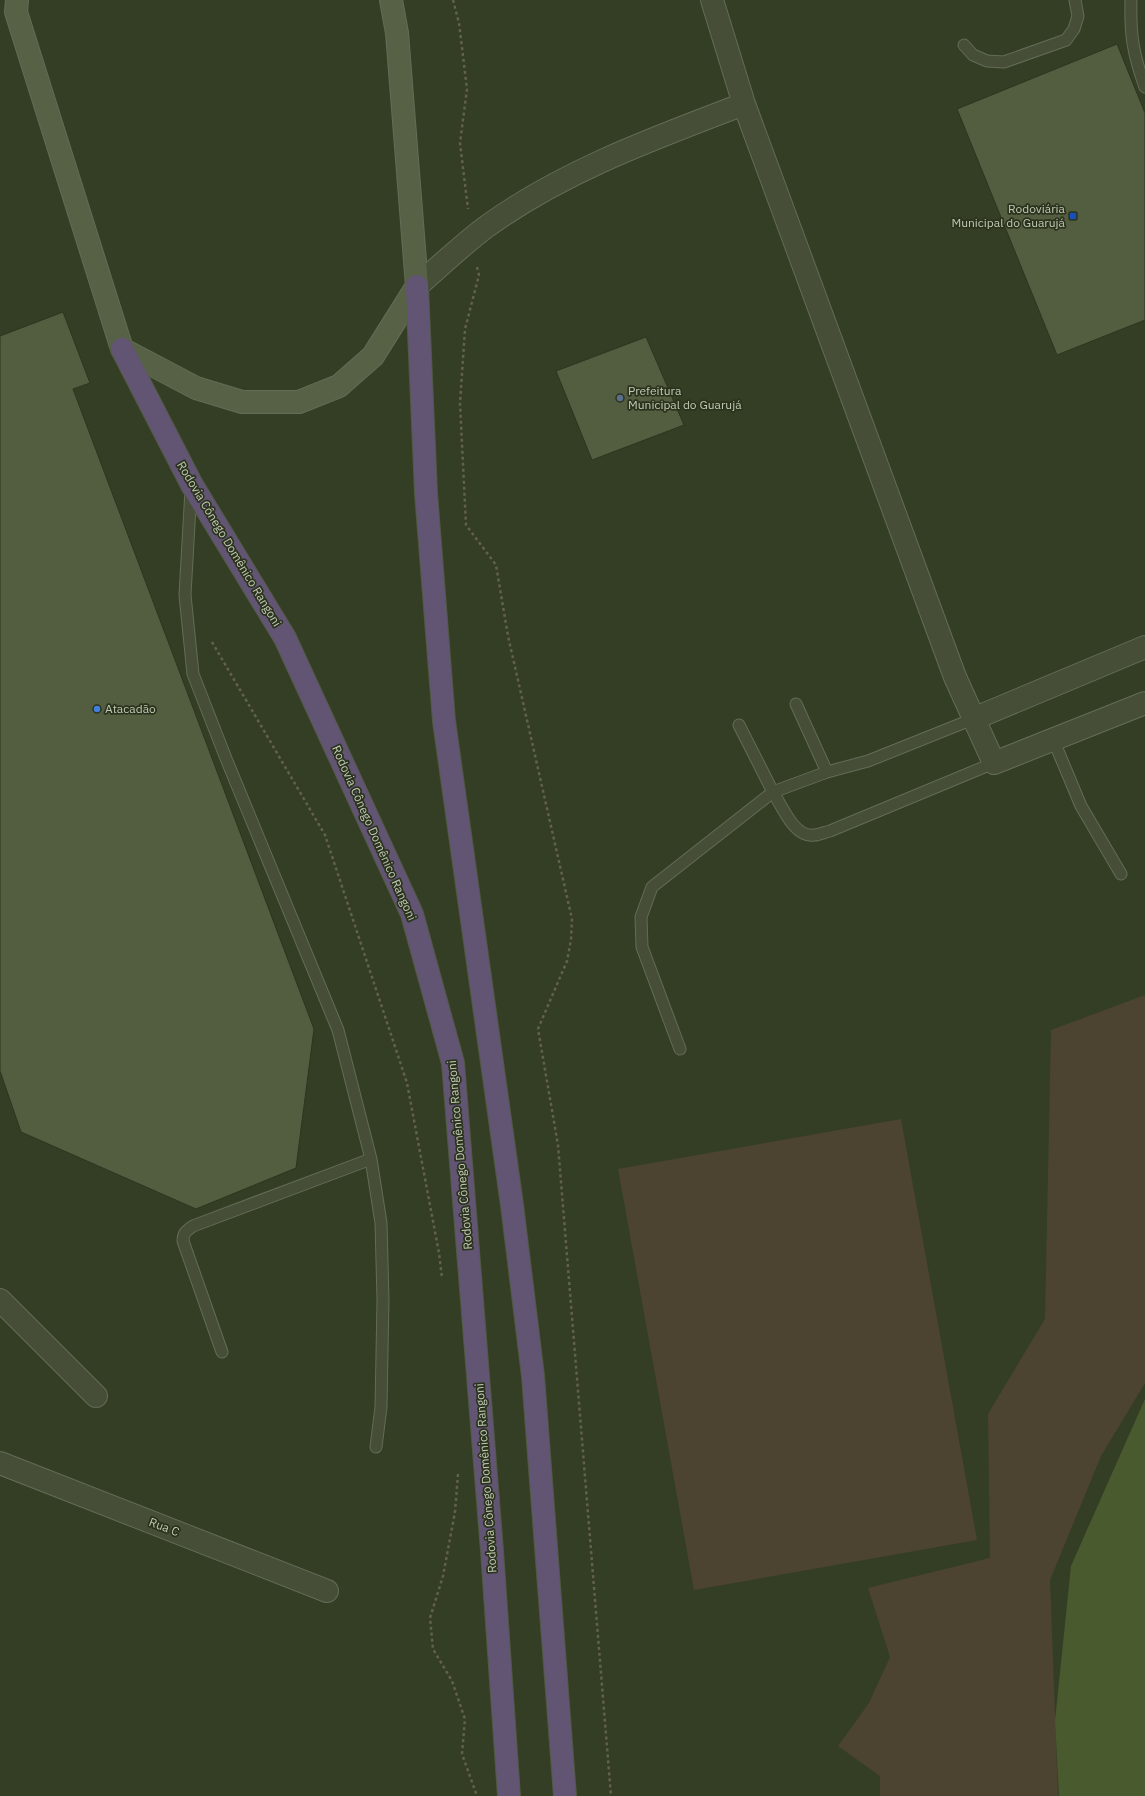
<svg xmlns="http://www.w3.org/2000/svg" width="1145" height="1796" font-family="'IBM Plex Sans',sans-serif">
<style>
.green{fill:#4c4430}
.water{fill:#4a5a2f}
.building{fill:#535d40;stroke:#2d351f}
.lines{fill:none;stroke-linecap:round;stroke-linejoin:round}
.lane-casing{stroke:#636c56;stroke-width:13}
.street-casing{stroke:#636c56;stroke-width:24}
.secondary-casing{stroke:#636c56;stroke-width:24}
.highway-casing{stroke:#505943;stroke-width:24}
.path{stroke:#62614b;stroke-width:2.5;stroke-dasharray:3 3;stroke-linecap:butt}
.lane{stroke:#464e38;stroke-width:11}
.street{stroke:#464e38;stroke-width:22}
.secondary{stroke:#566146;stroke-width:22}
.highway{stroke:#625574;stroke-width:22}
.transit-dot{fill:#1a4fb4;stroke:#2b331d;stroke-width:1.5}
.service-dot{fill:#5c6f8a;stroke:#2b331d;stroke-width:1.5}
.shop-dot{fill:#3f7fe0;stroke:#2b331d;stroke-width:1.5}
.labels{text-anchor:middle;stroke-width:3.5;stroke-linejoin:round;paint-order:stroke}
.poi-label{font-size:12px;fill:#c0c9b5;stroke:#2b331d;text-anchor:start}
.street-label{font-size:12px;fill:#c0c9b5;stroke:#2b331d}
</style>
<rect width="100%" height="100%" fill="#343e24"/>
<path class="green" d="M 1145,995 L 1145,1383 L 1101,1456 L 1050,1580 L 1058,1796 L 880,1796 L 880,1776 L 838,1746 L 869,1703 L 890,1657 L 868,1588 L 990,1558 L 988,1414 L 1045,1319 L 1051,1030 Z
M 901,1119 L 977,1540 L 694,1590 L 618,1169 Z"/>
<path class="water" d="M 1145,1399 L 1145,1796 L 1059,1796 L 1055,1721 L 1071,1566 Z"/>
<path class="building" d="M 1117,44 L 1145,113 L 1145,320 L 1057,355 L 957,109 Z
M 63,312 L 90,383 L 73,389 L 314,1029 L 296,1168 L 196,1209 L 21,1132 L 0,1071 L 0,336 Z
M 646,337 L 684,425 L 592,460 L 556,371 Z"/>
<g class="lines">
<defs>
<path id="lane" d="M 1131,0 C 1130,35 1133,54 1145,87
M 964,45 L 973,55 L 987,61 L 1004,62 L 1066,40 L 1074,29 L 1078,16 L 1075,0
M 191,489 L 185,595 L 193,674 L 227,761 L 338,1030 L 371,1159 L 381,1223 L 383,1300 L 381,1407 L 376,1447
M 796,704 L 827,772
M 973,719 L 868,761 L 827,772 L 773,792 C 782,806 794,838 814,835 C 819,835 825,832 830,831 L 994,763
M 1053,739 L 1081,806 L 1121,874
M 680,1049 L 642,947 L 641,917 L 652,887 L 773,792 L 739,725
M 222,1352 L 183,1241 C 183,1233 186,1231 193,1226 L 371,1159"/>
<path id="street" d="M 712,0 L 744,104 L 955,677 L 994,763 L 1145,703
M 417,286 C 439,267 462,245 486,227 C 563,171 655,138 744,104
M 973,719 L 1145,647
M 0,1300 L 96,1396
M 0,1463 L 327,1591"/>
<path id="secondary" d="M 17,0 L 16,12 L 122,349 L 196,388 L 242,402 L 299,402 L 339,386 L 373,356 L 417,286 L 397,33 L 391,0"/>
<path id="highway" d="M 417,286 L 426,493 L 444,721 L 512,1205 L 533,1376 L 565,1796
M 122,349 L 192,485 L 285,638 L 412,914 L 453,1063 L 492,1551 L 509,1796"/>
</defs>
<use href="#lane" class="lane-casing"/>
<use href="#street" class="street-casing"/>
<use href="#secondary" class="secondary-casing"/>
<use href="#highway" class="highway-casing"/>
<path class="path" d="M 453,0 L 459,23 L 467,89 L 460,143 L 468,209
M 477,267 L 479,275 L 465,329 L 460,403 L 466,525 L 496,565 L 508,636 L 572,919 L 571,940 L 567,961 L 538,1029 L 558,1145 L 611,1796
M 212,642 L 325,835 L 407,1083 L 439,1253 L 442,1278
M 458,1474 L 455,1512 L 443,1576 L 430,1618 L 433,1649 L 452,1681 L 465,1719 L 462,1754 L 477,1796"/>
<use href="#lane" class="lane"/>
<use href="#street" class="street"/>
<use href="#secondary" class="secondary"/>
<use href="#highway" class="highway"/>
</g>
<rect class="transit-dot" x="1069" y="212" width="8" height="8" rx="2"/>
<circle class="service-dot" cx="620" cy="398" r="4"/>
<circle class="shop-dot" cx="97" cy="709" r="4"/>
<g class="labels">
<g class="poi-label">
<text x="1065" y="213" text-anchor="end">Rodoviária<tspan x="1065" dy="14">Municipal do Guarujá</tspan></text>
<text x="628" y="395">Prefeitura<tspan x="628" dy="14">Municipal do Guarujá</tspan></text>
<text x="105" y="713">Atacadão</text>
</g>
<g class="street-label">
<text transform="translate(229 544) rotate(59)" y="4">Rodovia Cônego Domênico Rangoni</text>
<text transform="translate(374 833) rotate(66)" y="4">Rodovia Cônego Domênico Rangoni</text>
<text transform="translate(460 1155) rotate(-95)" y="4">Rodovia Cônego Domênico Rangoni</text>
<text transform="translate(486 1478) rotate(-94)" y="4">Rodovia Cônego Domênico Rangoni</text>
<text transform="translate(164 1527) rotate(21)" y="4">Rua C</text>
</g>
</g>
</svg>
